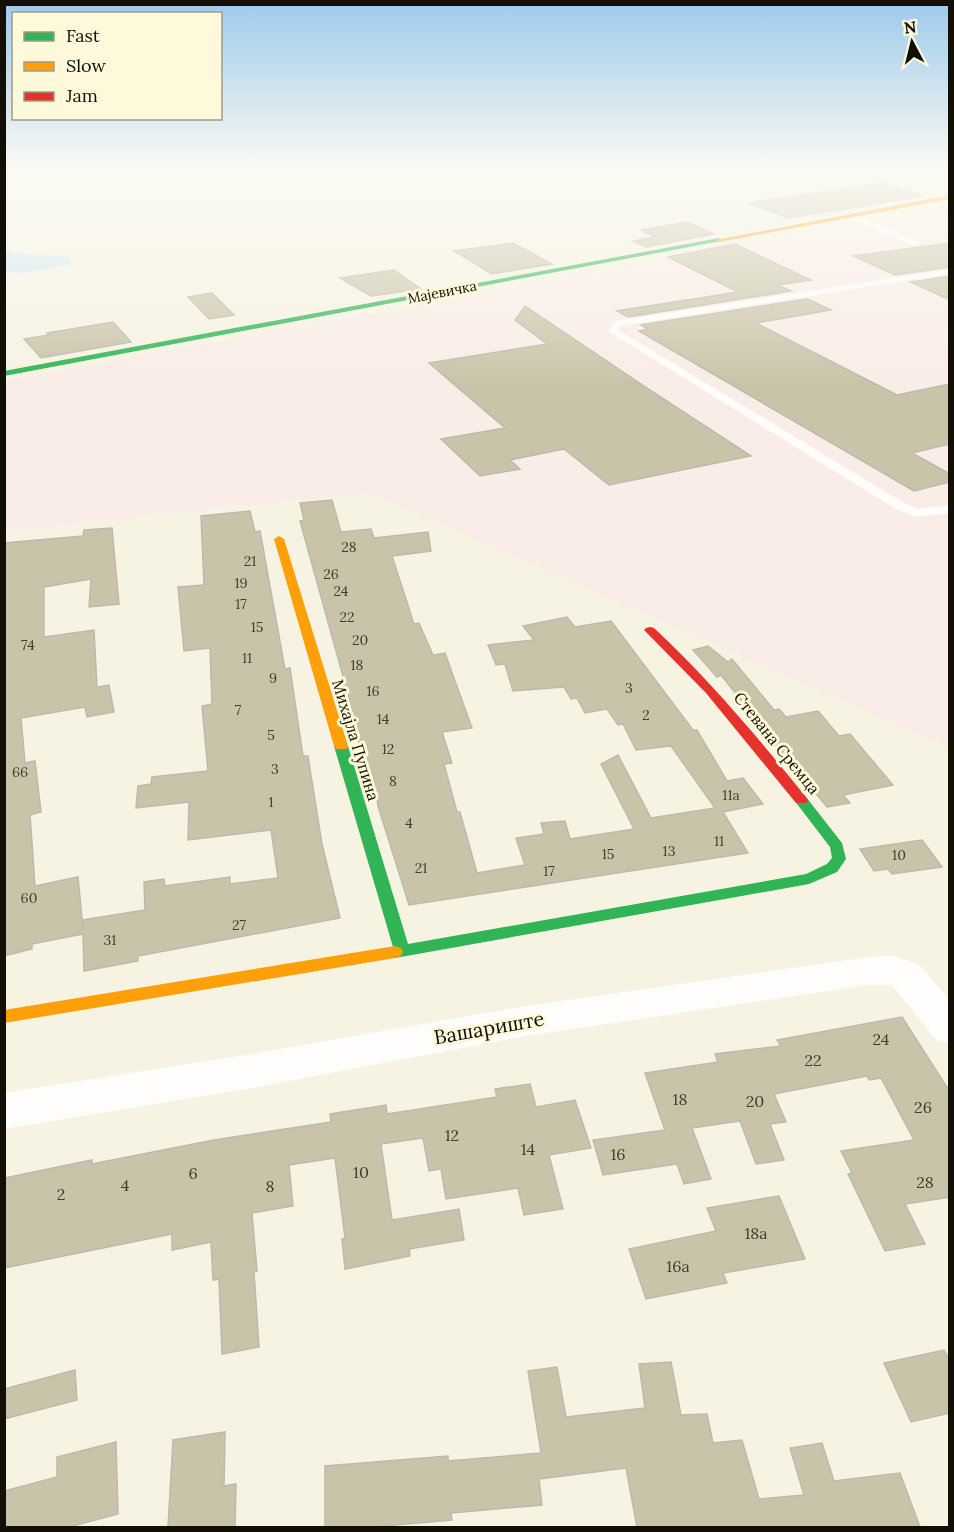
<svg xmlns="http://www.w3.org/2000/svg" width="954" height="1532" font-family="Lora,serif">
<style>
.industrial{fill:#faece7}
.water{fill:#cfeaf2}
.building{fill:#c9c4a9;stroke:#bcbaad;stroke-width:1.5}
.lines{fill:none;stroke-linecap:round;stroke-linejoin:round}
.lane{fill:#fefdfb;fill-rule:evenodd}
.street{fill:#fefdfb;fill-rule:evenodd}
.fast{fill:#30b455;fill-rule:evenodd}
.slow{fill:#ff9f0a;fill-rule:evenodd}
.jam{fill:#e5322d;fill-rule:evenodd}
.labels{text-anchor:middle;stroke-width:6;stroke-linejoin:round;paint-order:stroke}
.far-street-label{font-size:14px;fill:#121006;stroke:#fef9db}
.number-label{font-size:14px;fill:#403d2f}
.street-label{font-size:16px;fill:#121006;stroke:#fef9db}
.near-number-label{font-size:16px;fill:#403d2f}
.near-street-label{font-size:20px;fill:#121006;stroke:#fef9db}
</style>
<rect width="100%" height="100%" fill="#f6f3e3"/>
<path class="industrial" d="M 949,213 L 949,747 L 369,492 L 8,531 L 4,525 L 4,381 L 541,283 L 877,223 Z"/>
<path class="water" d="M 5,252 L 68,257 L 72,264 L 23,273 L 5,272 Z"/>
<path class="building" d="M 882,183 L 923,196 L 789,218 L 748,203 Z
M 687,222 L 714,234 L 646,247 L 633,241 L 655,237 L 641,230 Z
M 513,243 L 552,264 L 492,274 L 454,251 Z
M 950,243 L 950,267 L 895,275 L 853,256 Z
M 735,244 L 811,280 L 777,285 L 791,291 L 628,317 L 617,311 L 738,292 L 668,257 Z
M 394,270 L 421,289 L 371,296 L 340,278 Z
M 950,276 L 950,300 L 911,282 Z
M 212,293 L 234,315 L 209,319 L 188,297 Z
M 807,299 L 831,310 L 756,323 L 897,395 L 950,384 L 950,444 L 912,453 L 950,474 L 950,482 L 914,491 L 639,331 L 648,329 L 641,325 Z
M 525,306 L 644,386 L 751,456 L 609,485 L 564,449 L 510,460 L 520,469 L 480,476 L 441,439 L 505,428 L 429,363 L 547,344 L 515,320 Z
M 113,322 L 131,342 L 41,358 L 24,339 L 49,335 L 47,333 Z
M 332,500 L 341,532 L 371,529 L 374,538 L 428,532 L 431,551 L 392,556 L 414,624 L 419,623 L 433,655 L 445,653 L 472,728 L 442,732 L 452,763 L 444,764 L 457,812 L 460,812 L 477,873 L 525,865 L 516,838 L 544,834 L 541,823 L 565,821 L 570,839 L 634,829 L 601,764 L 618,755 L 651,818 L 715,808 L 671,746 L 636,750 L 623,724 L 618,725 L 607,709 L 585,713 L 577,698 L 571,699 L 564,687 L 513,691 L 505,664 L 496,665 L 488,645 L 534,640 L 523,626 L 567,617 L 575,627 L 611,621 L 693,730 L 697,730 L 727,781 L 743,778 L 763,804 L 723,812 L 748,853 L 409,905 L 378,806 L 373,774 L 368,774 L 350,714 L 353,714 L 346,687 L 300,521 L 304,520 L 300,503 Z
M 250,511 L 255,532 L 260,531 L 285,669 L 290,668 L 303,756 L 308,756 L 322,844 L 340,918 L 138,956 L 138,961 L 84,971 L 83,934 L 32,944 L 32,949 L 4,956 L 4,543 L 83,536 L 84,530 L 112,528 L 119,604 L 89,607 L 91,579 L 44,587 L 44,637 L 94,630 L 97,687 L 109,685 L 114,712 L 87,717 L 85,707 L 21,718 L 25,763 L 35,761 L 41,812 L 30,815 L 35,886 L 78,877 L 83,929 L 83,920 L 145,910 L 144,882 L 164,879 L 165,886 L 230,877 L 230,884 L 278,878 L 271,830 L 188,840 L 189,802 L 136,808 L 138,786 L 151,784 L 152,777 L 208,771 L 202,706 L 212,704 L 210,648 L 184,651 L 178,587 L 204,585 L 201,516 Z
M 708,646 L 728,662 L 732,659 L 774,710 L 779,709 L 786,717 L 818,711 L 839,736 L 850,734 L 893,785 L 843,795 L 850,803 L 827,807 L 749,714 L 751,713 L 721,675 L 717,677 L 693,650 Z
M 922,840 L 942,867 L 892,874 L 888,869 L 874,871 L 860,849 Z
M 902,1017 L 950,1092 L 950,1197 L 905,1204 L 925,1244 L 885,1251 L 848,1174 L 852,1173 L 841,1151 L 914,1140 L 881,1078 L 869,1080 L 867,1076 L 774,1094 L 786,1122 L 770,1124 L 784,1160 L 756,1164 L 740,1121 L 692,1128 L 711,1179 L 684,1184 L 677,1164 L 603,1175 L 593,1140 L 665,1130 L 645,1073 L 718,1062 L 715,1054 L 781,1046 L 777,1040 Z
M 530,1084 L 536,1107 L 575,1100 L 591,1148 L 549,1155 L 563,1209 L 524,1215 L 518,1188 L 446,1199 L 441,1169 L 429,1171 L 423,1138 L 381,1144 L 392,1220 L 459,1209 L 464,1240 L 409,1249 L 410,1256 L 345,1269 L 342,1239 L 345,1238 L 335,1158 L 289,1165 L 293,1206 L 252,1213 L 257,1271 L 254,1272 L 259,1347 L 222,1354 L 219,1279 L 213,1280 L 211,1242 L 172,1250 L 172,1234 L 4,1268 L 4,1178 L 92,1160 L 92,1164 L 214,1140 L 331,1122 L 330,1114 L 386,1105 L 387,1114 L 497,1097 L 495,1089 Z
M 779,1196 L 805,1259 L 723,1273 L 727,1283 L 646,1299 L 629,1249 L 716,1231 L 707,1208 Z
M 944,1350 L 950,1361 L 950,1413 L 911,1422 L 884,1363 Z
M 671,1362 L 681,1415 L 707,1414 L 713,1443 L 742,1440 L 759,1499 L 804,1495 L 790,1448 L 822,1443 L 834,1481 L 900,1473 L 920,1527 L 637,1527 L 626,1468 L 539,1479 L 542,1505 L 451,1513 L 452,1520 L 372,1527 L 325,1527 L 325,1466 L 448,1456 L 448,1461 L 541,1453 L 528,1371 L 557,1367 L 566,1417 L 645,1408 L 639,1364 Z
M 75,1370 L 77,1400 L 4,1419 L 4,1389 Z
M 225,1432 L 224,1486 L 236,1484 L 235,1527 L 168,1527 L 173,1440 Z
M 116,1442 L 118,1514 L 69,1527 L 4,1527 L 4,1491 L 57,1477 L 57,1457 Z"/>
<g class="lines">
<path class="lane" d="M 850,213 L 920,242 L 921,244 L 914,246 L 847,217 Z
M 950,269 L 950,274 L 620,326 L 618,330 L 904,503 L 917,509 L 950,505 L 950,513 L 915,517 L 896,509 L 608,331 L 616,321 Z"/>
<path class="street" d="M 895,956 L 920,965 L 950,1001 L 950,1044 L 936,1040 L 892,985 L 868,985 L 526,1036 L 257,1087 L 4,1129 L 4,1093 L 257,1053 L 526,1006 L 868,957 Z"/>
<path class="fast" d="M 719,238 L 721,241 L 4,376 L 4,371 Z
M 341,742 L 348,746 L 408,944 L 806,874 L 827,864 L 832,858 L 830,847 L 794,800 L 801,796 L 806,797 L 842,843 L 846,859 L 837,872 L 809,884 L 395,958 L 389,956 L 387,952 L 393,947 L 334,746 Z"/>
<path class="slow" d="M 950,195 L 950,199 L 719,242 L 716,240 Z
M 279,536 L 284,539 L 348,746 L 346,749 L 336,749 L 334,746 L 274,539 Z
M 395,946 L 401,948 L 403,952 L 401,956 L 395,958 L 4,1023 L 4,1010 Z"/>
<path class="jam" d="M 650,627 L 654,628 C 710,680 758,738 806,797 L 808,800 L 806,803 L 796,803 L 706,693 L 646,632 L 644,630 L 646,628 Z"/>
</g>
<linearGradient id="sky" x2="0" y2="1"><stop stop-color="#9ecaec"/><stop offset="0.44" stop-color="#fbfaf2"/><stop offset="1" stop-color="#fbfaf2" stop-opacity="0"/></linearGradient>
<rect width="954" height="383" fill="url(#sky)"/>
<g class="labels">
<g class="far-street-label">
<text transform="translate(442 292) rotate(-11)" y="5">Мајевичка</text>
</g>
<g class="number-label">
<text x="349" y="552">28</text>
<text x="250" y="566">21</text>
<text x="331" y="579">26</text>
<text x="241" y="588">19</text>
<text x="341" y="596">24</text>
<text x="241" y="609">17</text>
<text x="347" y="622">22</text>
<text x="257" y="632">15</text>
<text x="360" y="645">20</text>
<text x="28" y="650">74</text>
<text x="247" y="663">11</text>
<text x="357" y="670">18</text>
<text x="273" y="683">9</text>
<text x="629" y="693">3</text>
<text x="373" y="696">16</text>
<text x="238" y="715">7</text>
<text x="646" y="720">2</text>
<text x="383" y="724">14</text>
<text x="271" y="740">5</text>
<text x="388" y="754">12</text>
<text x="275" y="774">3</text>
<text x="20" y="777">66</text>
<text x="393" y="786">8</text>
<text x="731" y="800">11a</text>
<text x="271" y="807">1</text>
<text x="409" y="828">4</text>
<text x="719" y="846">11</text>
<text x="669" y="856">13</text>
<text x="608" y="859">15</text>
<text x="899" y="860">10</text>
<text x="421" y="873">21</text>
<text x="549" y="876">17</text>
<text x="29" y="903">60</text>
<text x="239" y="930">27</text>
<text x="110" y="945">31</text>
</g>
<g class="street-label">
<text transform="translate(356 740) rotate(73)" y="6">Михајла Пупина</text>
<text transform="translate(777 743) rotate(51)" y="6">Стевана Сремца</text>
</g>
<g class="near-number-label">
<text x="881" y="1045">24</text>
<text x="813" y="1066">22</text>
<text x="680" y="1105">18</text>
<text x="755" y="1107">20</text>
<text x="923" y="1113">26</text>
<text x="452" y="1141">12</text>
<text x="528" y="1155">14</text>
<text x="618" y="1160">16</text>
<text x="361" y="1178">10</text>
<text x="193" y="1179">6</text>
<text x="925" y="1188">28</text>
<text x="125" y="1191">4</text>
<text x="270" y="1192">8</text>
<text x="61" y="1200">2</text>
<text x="756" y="1239">18a</text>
<text x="678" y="1272">16a</text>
</g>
<g class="near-street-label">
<text transform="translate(489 1028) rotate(-10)" y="7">Вашариште</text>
</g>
</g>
<rect width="954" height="1532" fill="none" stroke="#121006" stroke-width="12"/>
<rect x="12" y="12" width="210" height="108" fill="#fef9db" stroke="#a09c86" stroke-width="1.5"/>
<rect x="24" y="32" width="30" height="9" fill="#30b455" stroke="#a09c86" stroke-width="1.5"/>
<text x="66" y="42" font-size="18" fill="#121006">Fast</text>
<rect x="24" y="62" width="30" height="9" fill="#ff9f0a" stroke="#a09c86" stroke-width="1.5"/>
<text x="66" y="72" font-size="18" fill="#121006">Slow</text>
<rect x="24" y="92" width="30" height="9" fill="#e5322d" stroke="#a09c86" stroke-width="1.5"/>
<text x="66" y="102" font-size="18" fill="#121006">Jam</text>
<g transform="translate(912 42) rotate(353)" stroke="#fef9db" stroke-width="4.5" paint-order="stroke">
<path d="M0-4.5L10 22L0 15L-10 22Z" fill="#121006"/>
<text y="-9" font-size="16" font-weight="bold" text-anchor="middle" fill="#121006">N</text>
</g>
</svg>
